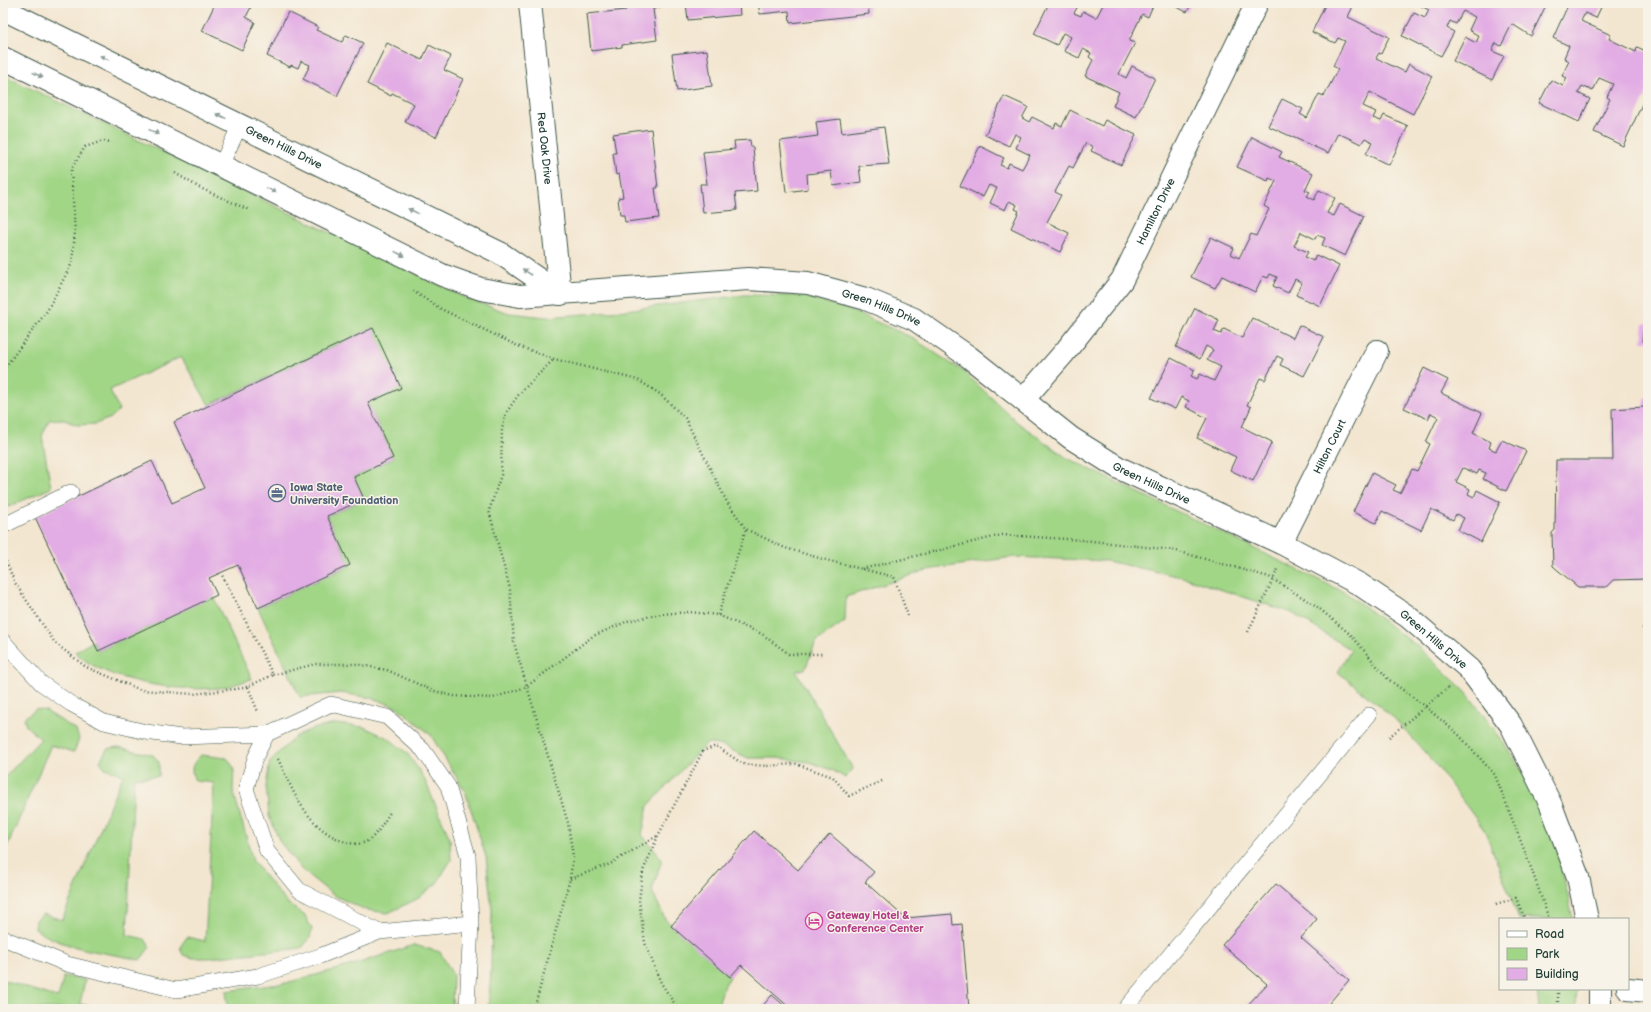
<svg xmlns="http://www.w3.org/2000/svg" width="1651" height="1012" font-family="'Balsamiq Sans',sans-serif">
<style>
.green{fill:#a2d687;stroke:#608a5e}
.building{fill:#e2ace4}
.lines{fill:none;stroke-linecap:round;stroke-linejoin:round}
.lane-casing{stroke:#3f564b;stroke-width:16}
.street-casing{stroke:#3f564b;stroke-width:24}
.path{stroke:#3f564b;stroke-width:2.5;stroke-dasharray:1 3;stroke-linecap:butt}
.lane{stroke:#fff;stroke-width:15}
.street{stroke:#fff;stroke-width:22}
.oneway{fill:#8f9e9a}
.labels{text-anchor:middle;stroke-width:3;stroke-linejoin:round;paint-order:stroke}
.street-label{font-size:11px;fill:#1f3d34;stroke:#f7f3e8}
.service-label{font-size:11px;font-weight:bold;fill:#4e5e75;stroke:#f7f3e8;text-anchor:start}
.hotel-label{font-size:11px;font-weight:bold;fill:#b23c85;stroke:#f7f3e8;text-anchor:start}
</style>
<rect width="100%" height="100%" fill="#f7f3e8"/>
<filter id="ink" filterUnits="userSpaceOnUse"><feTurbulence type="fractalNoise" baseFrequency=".025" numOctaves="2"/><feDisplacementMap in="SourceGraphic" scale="8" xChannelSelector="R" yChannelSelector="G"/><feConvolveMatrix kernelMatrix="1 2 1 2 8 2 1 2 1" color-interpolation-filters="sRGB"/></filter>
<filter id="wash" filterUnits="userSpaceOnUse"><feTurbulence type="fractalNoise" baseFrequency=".012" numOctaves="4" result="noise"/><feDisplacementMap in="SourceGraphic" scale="16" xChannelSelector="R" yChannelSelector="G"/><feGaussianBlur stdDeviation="0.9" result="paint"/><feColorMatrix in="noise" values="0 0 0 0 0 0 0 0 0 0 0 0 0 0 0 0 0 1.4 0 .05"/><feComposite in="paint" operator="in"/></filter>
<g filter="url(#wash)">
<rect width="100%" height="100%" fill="#f3e6d0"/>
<path class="green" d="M 3,75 L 468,299 L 509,313 L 546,317 L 610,312 L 745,295 L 804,296 L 852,311 L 911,337 L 964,372 L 1017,422 L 1067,458 L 1346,593 L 1417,646 L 1466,692 L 1497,733 L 1534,789 L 1558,851 L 1573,919 L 1519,919 L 1485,831 L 1436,765 L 1395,719 L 1338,672 L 1351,650 L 1292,613 L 1186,578 L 1107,561 L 1013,557 L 927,570 L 846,597 L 845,621 L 816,642 L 805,669 L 796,671 L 853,769 L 845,778 L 834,771 L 809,762 L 776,758 L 748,758 L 723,746 L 707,743 L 648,806 L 642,835 L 662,859 L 652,891 L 665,919 L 730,977 L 723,988 L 717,1009 L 488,1009 L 491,972 L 492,910 L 486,857 L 465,791 L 430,734 L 397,707 L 372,698 L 341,693 L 300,697 L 258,608 L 350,565 L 327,516 L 364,499 L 354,477 L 393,458 L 368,403 L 400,387 L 372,328 L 209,405 L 181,357 L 110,390 L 119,410 L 111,418 L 95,424 L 77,425 L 62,419 L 49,420 L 42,436 L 51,488 L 3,509 Z
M 213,596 L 252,679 C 241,682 230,687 219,688 C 179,692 104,682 75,652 L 93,641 L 98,651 Z
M 36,709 L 46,711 L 76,730 L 79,739 L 74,752 L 51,745 L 3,856 L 3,779 L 41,739 L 26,726 L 24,718 Z
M 335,724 L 364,727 L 388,738 L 407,753 L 424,778 L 450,839 L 451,860 L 437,883 L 417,899 L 388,913 L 366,910 L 333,895 L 302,870 L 280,842 L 269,816 L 266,786 L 270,761 L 295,737 L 312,729 Z
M 118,747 L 153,755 L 159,762 L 159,776 L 134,778 L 127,935 L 145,939 L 150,947 L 140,960 C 105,952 65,950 35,929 L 36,920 L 43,914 L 62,920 L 123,775 L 105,768 L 100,761 L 107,749 Z
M 201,755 L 227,758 L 234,768 L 233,790 L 253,861 L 286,902 L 305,916 L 312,929 L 310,937 L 302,948 L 209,958 L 193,958 L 183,955 L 180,947 L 187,937 L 205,941 L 214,783 L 195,781 C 190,768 191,765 201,755 Z
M 414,945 L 440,952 L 453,975 L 452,1009 L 228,1009 L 226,991 L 286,983 L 353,965 Z
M 64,976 L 85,980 L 80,1004 L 110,1009 L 3,1009 L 3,980 L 58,998 Z
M 1537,989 L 1577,989 L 1576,1009 L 1539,1009 Z"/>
<g id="blocks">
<path class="building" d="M 209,3 L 253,3 L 246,17 L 255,22 L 242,50 L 202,31 L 214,6 Z
M 625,3 L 659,3 L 660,8 L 653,9 L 657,40 L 622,45 L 622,47 L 591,51 L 587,14 L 626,10 Z
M 686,3 L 739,3 L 740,15 L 688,20 Z
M 758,3 L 868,3 L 869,14 L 790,23 L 789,11 L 760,14 Z
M 1049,3 L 1072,3 L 1078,6 L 1074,13 L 1081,16 L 1083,11 L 1096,18 L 1104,3 L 1154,3 L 1148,17 L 1142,14 L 1129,41 L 1135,43 L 1119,74 L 1126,78 L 1132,66 L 1155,78 L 1136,117 L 1113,106 L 1119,92 L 1085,76 L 1093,60 L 1089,57 L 1091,53 L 1083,49 L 1079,58 L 1064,51 L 1071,37 L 1063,33 L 1057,45 L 1034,34 Z
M 1168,3 L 1192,3 L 1187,12 Z
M 1326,3 L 1354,4 L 1348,17 L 1389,37 L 1381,54 L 1379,53 L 1376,58 L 1405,72 L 1409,64 L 1432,76 L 1413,114 L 1370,92 L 1363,106 L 1376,112 L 1373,118 L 1381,121 L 1384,115 L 1408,126 L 1389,165 L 1366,154 L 1372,142 L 1365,138 L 1361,144 L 1338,133 L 1328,153 L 1268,126 L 1282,99 L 1303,109 L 1300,114 L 1307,118 L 1319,94 L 1324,96 L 1338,69 L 1333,66 L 1345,41 L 1338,38 L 1335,43 L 1312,32 Z
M 1415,3 L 1547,3 L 1531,36 L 1512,24 L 1501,46 L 1496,43 L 1492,51 L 1504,56 L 1492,80 L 1453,61 L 1465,37 L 1476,43 L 1479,36 L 1469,30 L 1475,17 L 1463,11 L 1456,24 L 1450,21 L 1447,28 L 1454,32 L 1441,56 L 1402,36 L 1414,13 L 1425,18 L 1429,10 Z
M 1569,3 L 1603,3 L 1596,18 L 1585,13 L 1581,21 L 1611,35 L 1609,39 L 1636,52 L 1637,47 L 1648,52 L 1648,91 L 1623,146 L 1594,132 L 1610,99 L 1607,97 L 1613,84 L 1599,78 L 1593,91 L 1582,86 L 1578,93 L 1590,99 L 1579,122 L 1539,103 L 1551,80 L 1563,86 L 1567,78 L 1562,76 L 1569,61 L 1564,58 L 1569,46 L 1553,38 Z
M 288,12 L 318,27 L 316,30 L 342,42 L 346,35 L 363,43 L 337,96 L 303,79 L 310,65 L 301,61 L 298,68 L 291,65 L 290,67 L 267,56 Z
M 387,43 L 422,60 L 429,45 L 451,56 L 444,70 L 463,79 L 436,137 L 405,122 L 414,104 L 392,93 L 391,96 L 367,84 Z
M 707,50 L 712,86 L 677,91 L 672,54 Z
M 1004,96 L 1028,107 L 1022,118 L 1029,122 L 1032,117 L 1054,128 L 1056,123 L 1062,126 L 1070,110 L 1102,126 L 1105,120 L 1136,135 L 1121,165 L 1091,151 L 1093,147 L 1086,143 L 1073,168 L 1069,166 L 1055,192 L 1061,195 L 1047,222 L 1069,233 L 1060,252 L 1011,228 L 1019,211 L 1015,209 L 1017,205 L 1009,201 L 1005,210 L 990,203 L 997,188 L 989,185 L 983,197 L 960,186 L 980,146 L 1004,158 L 1000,165 L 1007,168 L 1009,163 L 1022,169 L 1030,155 L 1016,148 L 1021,137 L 1015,134 L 1009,146 L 985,135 Z
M 840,119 L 842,133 L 884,127 L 889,164 L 859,166 L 861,182 L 833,186 L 831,171 L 807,174 L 808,189 L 786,192 L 780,141 L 818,136 L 816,122 Z
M 651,129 L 658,188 L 655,188 L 659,218 L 625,222 L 624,215 L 620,215 L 618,198 L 623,197 L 619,174 L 616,175 L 613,153 L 616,153 L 613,134 Z
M 1252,137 L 1282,152 L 1279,157 L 1313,173 L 1305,190 L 1310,192 L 1307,196 L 1314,200 L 1319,190 L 1335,198 L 1327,213 L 1334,216 L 1340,204 L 1364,216 L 1345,256 L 1322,245 L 1325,238 L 1317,235 L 1315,239 L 1301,232 L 1294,246 L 1308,252 L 1305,257 L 1313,261 L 1316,255 L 1339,266 L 1320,306 L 1296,295 L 1302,283 L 1295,279 L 1288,293 L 1273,286 L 1277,277 L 1270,274 L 1268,278 L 1263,276 L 1255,292 L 1222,276 L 1215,288 L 1191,277 L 1211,237 L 1234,248 L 1231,254 L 1239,258 L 1251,234 L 1256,236 L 1269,209 L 1264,206 L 1276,181 L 1269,178 L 1268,181 L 1237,167 Z
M 750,140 L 751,147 L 753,147 L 757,191 L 735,193 L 737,210 L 703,213 L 700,184 L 707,184 L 703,152 L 735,149 L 734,141 Z
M 1195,308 L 1219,320 L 1214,331 L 1221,334 L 1224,329 L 1242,338 L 1252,318 L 1293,338 L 1299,325 L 1324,337 L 1304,376 L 1280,365 L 1283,359 L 1277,356 L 1265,380 L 1260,378 L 1247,405 L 1251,407 L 1242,427 L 1272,442 L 1253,481 L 1230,470 L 1236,457 L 1197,438 L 1207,418 L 1186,407 L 1189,401 L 1181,397 L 1175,409 L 1151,398 L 1171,358 L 1195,370 L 1191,376 L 1197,379 L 1200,374 L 1214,381 L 1221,367 L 1207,360 L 1213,350 L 1206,346 L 1200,359 L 1176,347 Z
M 1648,323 L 1648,341 L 1642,341 L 1644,324 Z
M 373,328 L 401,388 L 368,403 L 393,458 L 354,477 L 364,499 L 327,516 L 350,565 L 258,608 L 238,565 L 209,578 L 217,595 L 98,651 L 35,517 L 152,461 L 172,503 L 205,488 L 174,422 Z
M 1424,368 L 1448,380 L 1441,393 L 1482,413 L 1473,433 L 1491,442 L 1489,448 L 1496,451 L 1502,440 L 1526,451 L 1506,491 L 1483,479 L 1486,473 L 1479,470 L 1477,474 L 1463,468 L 1456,482 L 1470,489 L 1468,494 L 1474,497 L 1477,490 L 1500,502 L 1481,542 L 1458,530 L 1464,518 L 1456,514 L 1453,520 L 1431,509 L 1421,530 L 1382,511 L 1376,523 L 1353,512 L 1372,473 L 1396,485 L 1393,490 L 1400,493 L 1412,469 L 1417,471 L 1430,444 L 1426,442 L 1438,417 L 1431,413 L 1428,419 L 1404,408 Z
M 1645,397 L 1648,397 L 1648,579 L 1613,580 L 1606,587 L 1578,587 L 1553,566 L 1552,533 L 1555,530 L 1556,460 L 1613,460 L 1612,409 L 1644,407 Z
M 1648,622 L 1648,634 L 1642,628 Z
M 754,831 L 798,870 L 830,834 L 874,872 L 865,882 L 905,918 L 952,914 L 953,925 L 962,924 L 969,1009 L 791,1009 L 741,965 L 730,977 L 671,926 Z
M 1276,884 L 1317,919 L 1301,938 L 1349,980 L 1324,1009 L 1244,1009 L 1267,984 L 1222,945 Z
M 772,995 L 788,1009 L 760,1009 Z"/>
</g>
</g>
<g filter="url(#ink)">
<use href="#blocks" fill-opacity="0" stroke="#3f564b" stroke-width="1"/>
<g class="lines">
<defs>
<path id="lane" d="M 221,165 L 240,125
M 3,526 L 71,492
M 3,641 L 41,683 L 71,704 L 104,722 L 146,732 L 181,737 L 267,734
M 3,938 L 67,964 L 176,990 L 258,976 L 320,956 L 379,932
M 467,1009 L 471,923 L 468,856 L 448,786 L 423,750 L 387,717 L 331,704 L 267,734 L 255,758 L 246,789 L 267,851 L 299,890 L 379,932 L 471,923
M 1125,1009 L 1369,715"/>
<g id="street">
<path id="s1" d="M 530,3 L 560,294"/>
<path id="s2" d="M 3,9 L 500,253 L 560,294"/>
<path id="s3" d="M 3,58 L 442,275 L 481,289 L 520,296 L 748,279 L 808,283 L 866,299 L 914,319 L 969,357 L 1071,438 L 1119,468 L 1281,543 L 1359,584 L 1407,616 L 1469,669 L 1511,725 L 1551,805 L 1578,877 L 1587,919"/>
<path id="s4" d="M 1023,400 L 1064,353 L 1122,280 L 1257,3"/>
<path id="s5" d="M 1281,543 L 1377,351"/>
<path d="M 1600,989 L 1600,1009"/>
<path d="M 1628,989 L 1648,991"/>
</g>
</defs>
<use href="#lane" class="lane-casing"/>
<use href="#street" class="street-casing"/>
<path class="path" d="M 175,173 L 200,188 L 249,210
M 413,291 L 441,309 L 518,346 L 554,359 L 638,380 L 660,394 L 685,418 L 727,502 L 746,529 L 785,548 L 826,560 L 894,577 L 908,616
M 3,370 L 47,311 L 72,263 L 75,232 L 71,169 L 85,147 L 103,141 L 112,142
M 3,554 L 15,583 L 55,643 L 86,667 L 141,690 L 193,694 L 244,688 L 273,675 L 221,573
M 862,569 L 1002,535 L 1083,540 L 1173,550 L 1269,577 L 1315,605 L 1351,635 L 1388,679 L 1422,704 L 1458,734 L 1495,775 L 1530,865 L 1549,919
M 718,615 L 746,529
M 1248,632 L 1278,569
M 273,675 L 315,664 L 356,664 L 387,670 L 431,690 L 453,696 L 493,698 L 526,687 L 593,636 L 628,621 L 661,614 L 689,612 L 718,615 L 762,634 L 789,654 L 822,654
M 248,687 L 258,712
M 1389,737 L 1450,686
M 278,759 C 293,791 307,828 343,841 C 351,844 360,846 369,840 C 379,833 384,821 391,811
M 570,879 L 610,864 L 657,836
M 1496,904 L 1516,898 L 1525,919
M 1558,989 L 1558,1009
M 534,1009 L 570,879 L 573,856 L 568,823 L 514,643 L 510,589 L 489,511 L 501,475 L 502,429 L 506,413 L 519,394 L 554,359
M 678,1009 L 661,983 L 645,943 L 639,900 L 643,871 L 658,836 L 703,751 L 716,746 L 743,764 L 766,766 L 796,764 L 833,777 L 849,796 L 884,780"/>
<use href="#lane" class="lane"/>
<use href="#street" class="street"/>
</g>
<defs><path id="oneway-solid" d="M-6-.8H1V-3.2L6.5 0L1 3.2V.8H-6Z"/></defs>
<g class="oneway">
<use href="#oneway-solid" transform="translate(105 58) rotate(-154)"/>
<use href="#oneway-solid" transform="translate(38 75) rotate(26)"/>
<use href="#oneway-solid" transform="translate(221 116) rotate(-154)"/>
<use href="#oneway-solid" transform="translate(154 132) rotate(26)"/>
<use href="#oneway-solid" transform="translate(271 190) rotate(26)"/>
<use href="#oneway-solid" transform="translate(413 211) rotate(-154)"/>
<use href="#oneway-solid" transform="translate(400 254) rotate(26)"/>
<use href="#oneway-solid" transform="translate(527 272) rotate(-146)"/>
</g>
</g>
<defs>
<symbol id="office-ring" viewBox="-11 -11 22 22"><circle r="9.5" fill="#f7f3e8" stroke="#5c6f8a" stroke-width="1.5"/><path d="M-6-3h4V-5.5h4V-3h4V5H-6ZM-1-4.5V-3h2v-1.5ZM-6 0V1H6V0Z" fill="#5c6f8a"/></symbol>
<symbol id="hotel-ring" viewBox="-11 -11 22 22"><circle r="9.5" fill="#f7f3e8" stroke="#d1479c" stroke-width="1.5"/><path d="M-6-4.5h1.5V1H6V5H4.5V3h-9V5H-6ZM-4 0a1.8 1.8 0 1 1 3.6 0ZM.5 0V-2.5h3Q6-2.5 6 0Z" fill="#d1479c"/></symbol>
</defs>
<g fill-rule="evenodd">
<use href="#office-ring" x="267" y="483" width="20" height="20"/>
<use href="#hotel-ring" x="804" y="911" width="20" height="20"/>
</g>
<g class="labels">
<g class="street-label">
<text dy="4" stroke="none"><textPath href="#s2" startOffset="313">Green Hills Drive</textPath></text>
<text dy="4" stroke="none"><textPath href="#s1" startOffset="146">Red Oak Drive</textPath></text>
<text dy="4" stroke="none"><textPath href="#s4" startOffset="232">Hamilton Drive</textPath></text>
<text dy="4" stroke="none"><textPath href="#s3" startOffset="937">Green Hills Drive</textPath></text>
<text dy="4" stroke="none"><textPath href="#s5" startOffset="108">Hilton Court</textPath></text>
<text dy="4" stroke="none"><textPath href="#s3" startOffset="1261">Green Hills Drive</textPath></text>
<text dy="4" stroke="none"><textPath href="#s3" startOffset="1585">Green Hills Drive</textPath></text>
</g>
<g class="service-label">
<text x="290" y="491">Iowa State<tspan x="290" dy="13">University Foundation</tspan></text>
</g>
<g class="hotel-label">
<text x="827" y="919">Gateway Hotel &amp;<tspan x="827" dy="13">Conference Center</tspan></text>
</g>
</g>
<rect width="1651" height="1012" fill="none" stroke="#f7f3e8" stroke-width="16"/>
<rect x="1499" y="918" width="130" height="72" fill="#f7f3e8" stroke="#a1aaa0"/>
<rect x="1507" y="931" width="20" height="6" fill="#ffffff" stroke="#a1aaa0"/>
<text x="1535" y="938" font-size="12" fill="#1f3d34">Road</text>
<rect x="1507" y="948" width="20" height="12" fill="#a2d687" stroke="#a1aaa0"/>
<text x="1535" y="958" font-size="12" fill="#1f3d34">Park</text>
<rect x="1507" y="968" width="20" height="12" fill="#e2ace4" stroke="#a1aaa0"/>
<text x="1535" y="978" font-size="12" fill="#1f3d34">Building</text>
</svg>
